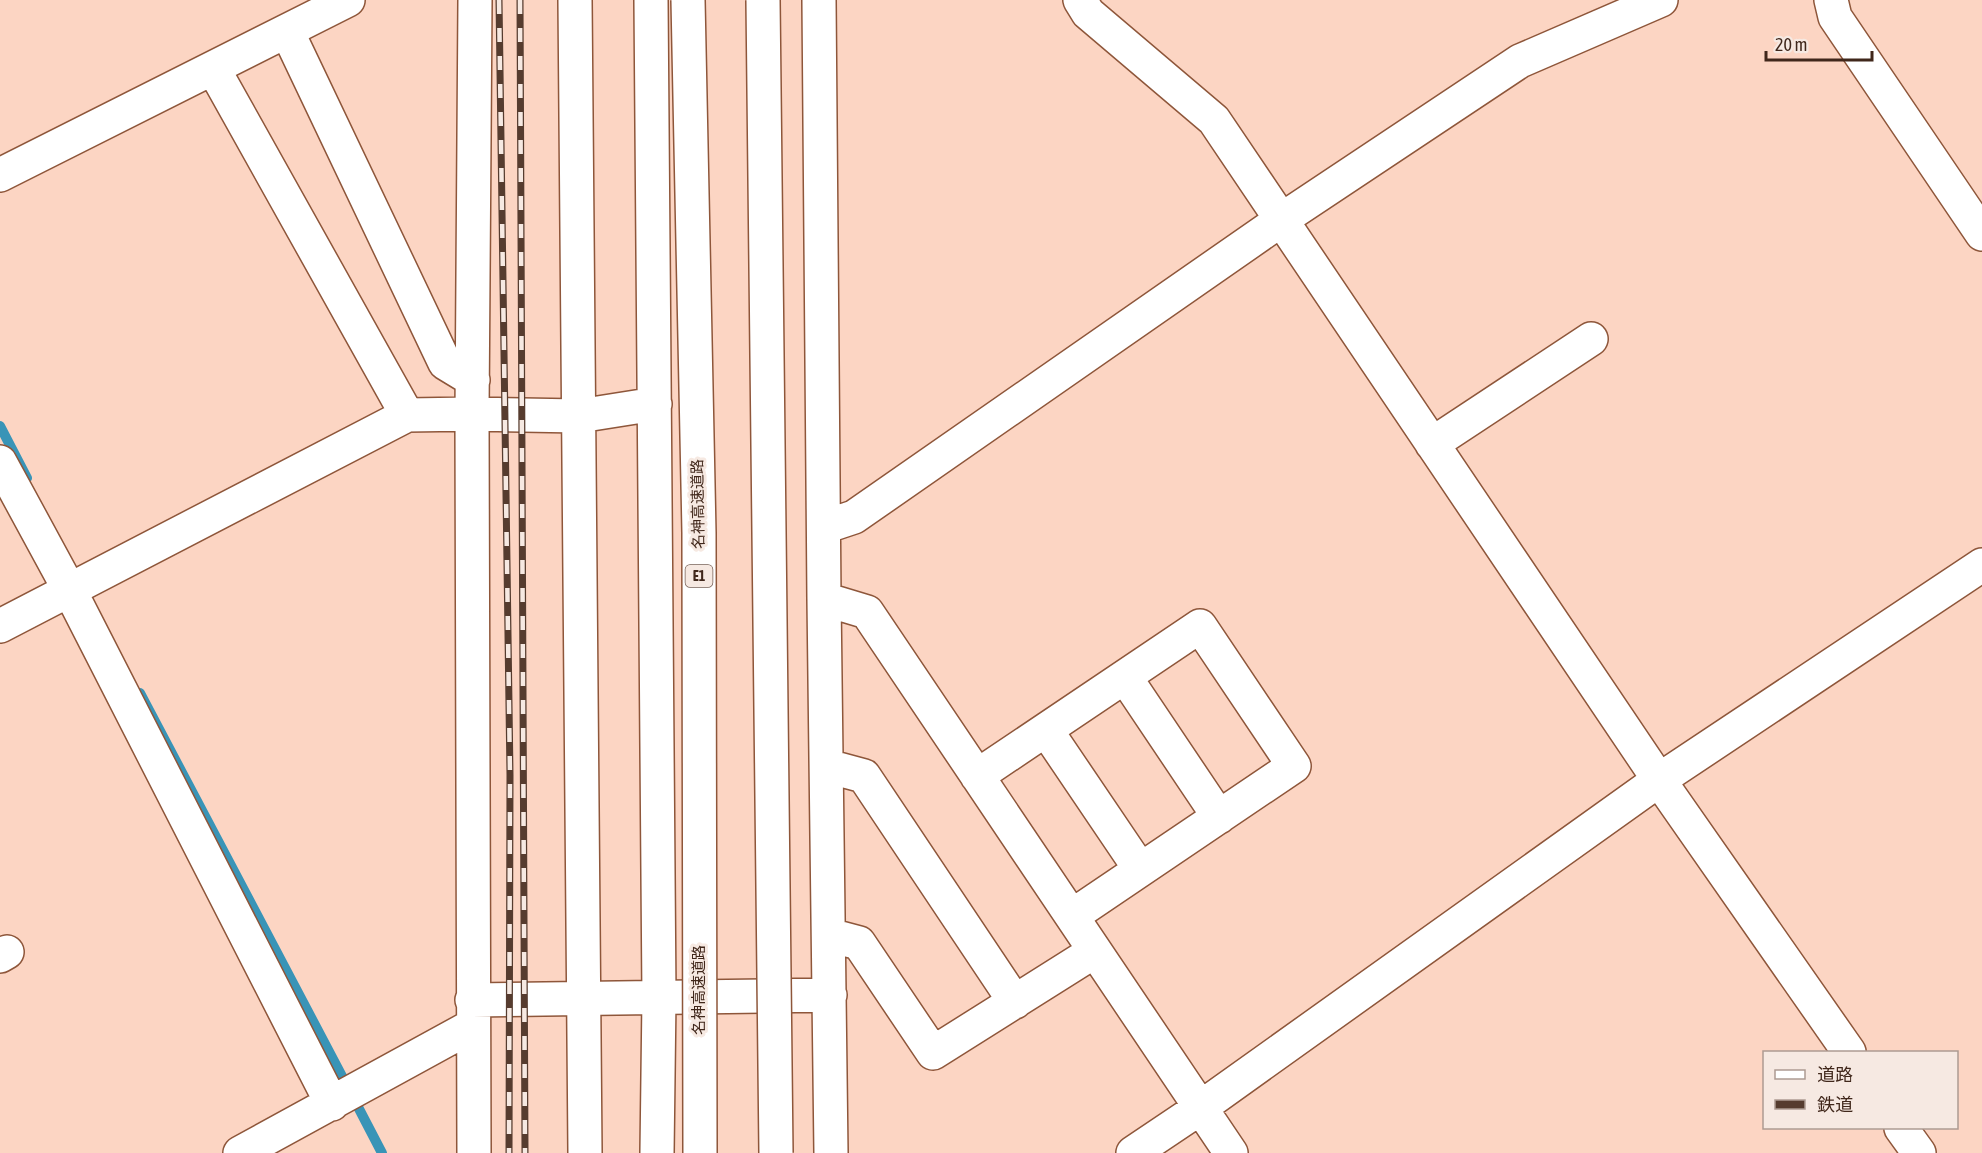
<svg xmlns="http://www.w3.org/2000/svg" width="1982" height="1153" font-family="'Asap Condensed','Noto Sans JP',sans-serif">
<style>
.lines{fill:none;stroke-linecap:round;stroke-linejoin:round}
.stream{stroke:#3994b7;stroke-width:10}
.street-casing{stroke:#8e563a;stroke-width:36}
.street{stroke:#fff;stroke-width:33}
.rail-casing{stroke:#563c2f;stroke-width:7}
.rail{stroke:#f6e9e2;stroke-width:4.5;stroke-dasharray:14;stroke-linecap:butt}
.highway-bridge-casing{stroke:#8e563a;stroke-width:36;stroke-linecap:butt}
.highway-bridge{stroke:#fff;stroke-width:33}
.labels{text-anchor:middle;stroke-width:6;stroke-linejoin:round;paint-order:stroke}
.shield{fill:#f6e9e2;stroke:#776157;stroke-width:1.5}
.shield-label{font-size:14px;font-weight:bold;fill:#40271b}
.street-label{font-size:15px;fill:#40271b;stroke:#f6e9e2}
</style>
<rect width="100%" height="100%" fill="#fcd5c3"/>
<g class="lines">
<path class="stream" d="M 0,426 L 27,478
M 140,693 L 344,1080
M 357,1105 L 382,1153"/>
<defs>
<path id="street" d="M 575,0 L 585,1153
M 651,0 L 659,998 L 657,1153
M 819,0 L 824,599 L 831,1153
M 1080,0 L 1088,13 L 1214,120 L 1659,780 L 1849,1052
M 1831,0 L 1835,17 L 1982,234
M 287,31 L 445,363 L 473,380
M 213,68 L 407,415
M 0,175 L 348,0
M 1432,444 L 1591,339
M 0,462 L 70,591 L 332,1104
M 824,527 L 854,517 L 1281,220 L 1520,61 L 1661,0
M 824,599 L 867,612 L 1231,1153
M 0,626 L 407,415 L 472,414 L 579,416 L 655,404
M 1125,677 L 1219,817
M 1046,730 L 1140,869
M 827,766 L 864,776 L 1015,1002
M 977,776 L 1200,626 L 1294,766 L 1072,916
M 829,935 L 859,943 L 933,1053 L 1095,951
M 0,956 L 7,952
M 472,1000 L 830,995
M 1901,1128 L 1919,1153
M 240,1153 L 472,1026
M 474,1153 L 472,414 L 475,0
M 1133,1153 L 1200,1108 L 1659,780 L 1982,565"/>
</defs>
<use href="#street" class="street-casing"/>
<use href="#street" class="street"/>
<defs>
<path id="rail" d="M 499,0 L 510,775 L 509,1153
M 520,0 L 525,1153"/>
</defs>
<use href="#rail" class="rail-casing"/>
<use href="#rail" class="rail"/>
<defs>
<path id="highway-bridge" d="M 688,0 L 699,533 L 700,1153
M 763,0 L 776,1153"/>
</defs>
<use href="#highway-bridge" class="highway-bridge-casing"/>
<use href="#highway-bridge" class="highway-bridge"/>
</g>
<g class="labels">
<rect class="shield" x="685.5" y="565" width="27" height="22" rx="4.5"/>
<g class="shield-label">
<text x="699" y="581">E1</text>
</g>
<g class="street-label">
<text transform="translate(698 504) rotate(-91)" y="5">名神高速道路</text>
<text transform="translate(699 990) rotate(-90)" y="5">名神高速道路</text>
</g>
</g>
<rect x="1763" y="1051" width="195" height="78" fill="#f6e9e2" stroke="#ad9b92" stroke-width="1.5"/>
<rect x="1775" y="1070" width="30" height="9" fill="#ffffff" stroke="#ad9b92" stroke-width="1.5"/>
<text x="1817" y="1081" font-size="18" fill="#40271b">道路</text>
<rect x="1775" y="1100" width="30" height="9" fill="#563c2f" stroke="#ad9b92" stroke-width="1.5"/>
<text x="1817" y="1111" font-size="18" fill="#40271b">鉄道</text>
<path d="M1766 51v9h106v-9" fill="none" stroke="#40271b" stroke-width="3"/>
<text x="1775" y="51" font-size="18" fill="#40271b" stroke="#f6e9e2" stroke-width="4.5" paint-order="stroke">20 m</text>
</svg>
